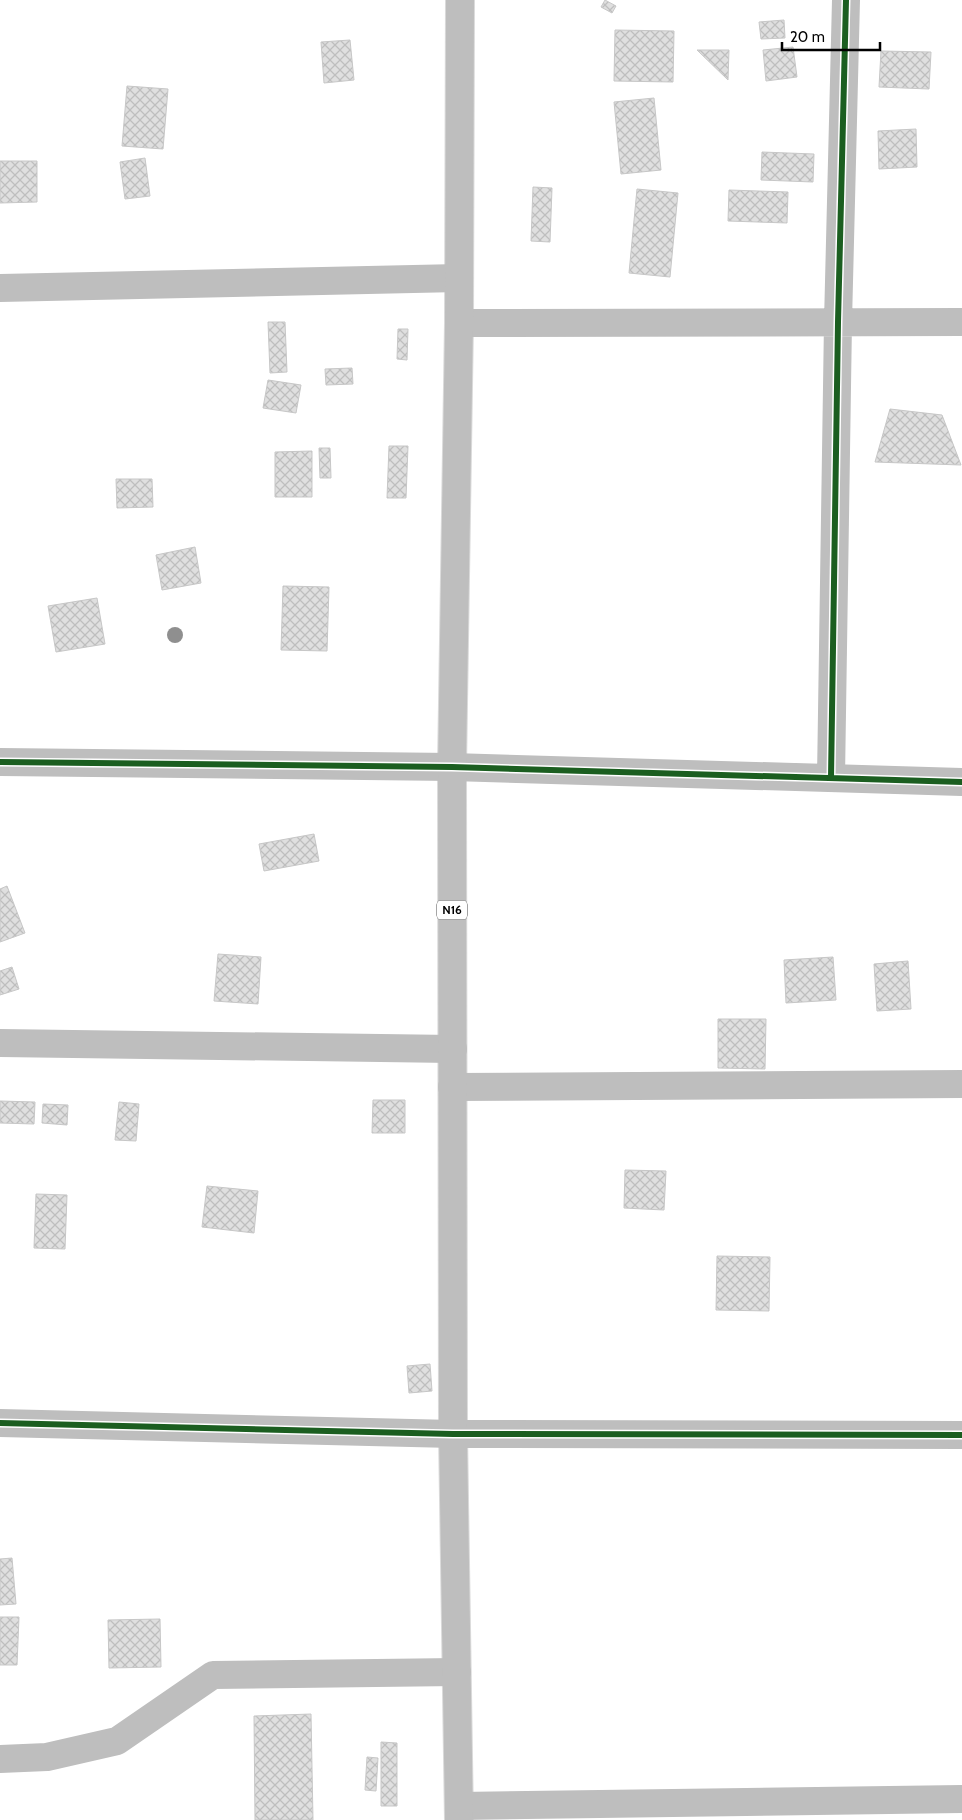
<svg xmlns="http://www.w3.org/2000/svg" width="962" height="1820" font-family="Cabin,sans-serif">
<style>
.building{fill:url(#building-cross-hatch);stroke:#c7c7c7}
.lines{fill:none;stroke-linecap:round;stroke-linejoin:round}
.major-casing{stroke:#dbdbdb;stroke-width:30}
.minor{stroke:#bebebe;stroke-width:28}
.major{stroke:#bebebe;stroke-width:28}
.cycleway-casing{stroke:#fff;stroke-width:9}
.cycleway{stroke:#1b5e20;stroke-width:6}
.tree{fill:#8f8f8f}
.labels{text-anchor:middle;stroke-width:4;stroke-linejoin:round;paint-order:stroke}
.shield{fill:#fff;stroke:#4c4c4c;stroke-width:1}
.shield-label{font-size:12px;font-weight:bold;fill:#000}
</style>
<defs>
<pattern id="building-cross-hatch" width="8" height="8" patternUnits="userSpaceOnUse" patternTransform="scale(1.25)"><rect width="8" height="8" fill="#dfdfdf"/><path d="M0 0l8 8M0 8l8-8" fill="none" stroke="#bebebe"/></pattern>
</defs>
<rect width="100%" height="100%" fill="#fff"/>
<path class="building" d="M 605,0 L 616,6 L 612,13 L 601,7 Z
M 784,20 L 785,38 L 761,39 L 759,22 Z
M 615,30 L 674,31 L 673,82 L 614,81 Z
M 350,40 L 354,80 L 324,83 L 321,42 Z
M 793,47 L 797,77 L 766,81 L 763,50 Z
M 697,50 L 729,50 L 728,80 Z
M 881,51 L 931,52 L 929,89 L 879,87 Z
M 127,86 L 168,89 L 163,149 L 122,146 Z
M 654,98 L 661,170 L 621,174 L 614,102 Z
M 916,129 L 917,167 L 879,169 L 878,131 Z
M 762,152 L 814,154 L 813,182 L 761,180 Z
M 145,158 L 150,196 L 125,199 L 120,162 Z
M 0,161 L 37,161 L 37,202 L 0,203 Z
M 533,187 L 552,188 L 550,242 L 531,241 Z
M 637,189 L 678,193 L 670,277 L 629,273 Z
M 729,190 L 788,192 L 787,223 L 728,221 Z
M 268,322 L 285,322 L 287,372 L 270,373 Z
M 398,329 L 408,329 L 407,360 L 397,359 Z
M 352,368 L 353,384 L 326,385 L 325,369 Z
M 268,380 L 301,385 L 296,413 L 263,408 Z
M 890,409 L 942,415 L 961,465 L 875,462 Z
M 389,446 L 408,446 L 406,498 L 387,498 Z
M 319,448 L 330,448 L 331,478 L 320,478 Z
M 312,451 L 312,497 L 275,497 L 275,452 Z
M 116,479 L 152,479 L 153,507 L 117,508 Z
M 195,547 L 201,583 L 162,590 L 156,555 Z
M 283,586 L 329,587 L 327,651 L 281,650 Z
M 97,598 L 105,644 L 56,652 L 48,606 Z
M 314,834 L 319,861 L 264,871 L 259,844 Z
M 7,886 L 25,933 L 0,942 L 0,889 Z
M 218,954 L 261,957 L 258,1004 L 214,1001 Z
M 833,957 L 836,1000 L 786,1003 L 784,960 Z
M 908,961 L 911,1009 L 877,1011 L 874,964 Z
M 12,967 L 19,989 L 0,995 L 0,971 Z
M 718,1019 L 766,1019 L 765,1069 L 718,1068 Z
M 373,1100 L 405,1100 L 405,1133 L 372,1133 Z
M 0,1101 L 35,1102 L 34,1124 L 0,1123 Z
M 119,1102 L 139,1104 L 136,1141 L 115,1140 Z
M 43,1104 L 68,1105 L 67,1125 L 42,1123 Z
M 625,1170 L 666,1171 L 664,1210 L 624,1208 Z
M 207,1186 L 258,1191 L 254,1233 L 202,1227 Z
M 36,1194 L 67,1195 L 65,1249 L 34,1248 Z
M 717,1256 L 770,1257 L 769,1311 L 716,1310 Z
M 430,1364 L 432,1391 L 409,1393 L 407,1366 Z
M 12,1558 L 16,1604 L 0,1605 L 0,1559 Z
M 0,1617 L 19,1617 L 17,1665 L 0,1665 Z
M 160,1619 L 161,1667 L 109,1668 L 108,1620 Z
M 311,1714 L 313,1820 L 255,1820 L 254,1716 Z
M 381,1742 L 397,1743 L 397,1806 L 381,1806 Z
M 367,1757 L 378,1758 L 376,1791 L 365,1790 Z"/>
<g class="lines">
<defs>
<path id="major" d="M 459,1820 L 453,1434 L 452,767 L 459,323 L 460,0"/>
</defs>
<use href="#major" class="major-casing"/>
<path class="minor" d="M 0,288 L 459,278
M 459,323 L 962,322
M 0,762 L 452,767 L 962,782
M 831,778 L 838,322 L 846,0
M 0,1043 L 453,1049
M 452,1087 L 962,1084
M 0,1423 L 453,1434 L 962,1435
M 0,1759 L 47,1757 L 117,1741 L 213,1675 L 457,1672
M 459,1806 L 962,1799"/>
<use href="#major" class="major"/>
<defs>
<path id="cycleway" d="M 0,762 L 452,767 L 962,782
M 831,778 L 838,322 L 846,0
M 0,1423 L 453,1434 L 962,1435"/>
</defs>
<use href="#cycleway" class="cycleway-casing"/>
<use href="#cycleway" class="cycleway"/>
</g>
<circle class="tree" cx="175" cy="635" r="8"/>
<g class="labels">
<rect class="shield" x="437" y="900.5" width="30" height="19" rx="4"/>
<g class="shield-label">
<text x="452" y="914">N16</text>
</g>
</g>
<path d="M782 42v8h98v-8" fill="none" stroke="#000000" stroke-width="2.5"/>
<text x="790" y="42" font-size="15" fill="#000000" stroke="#ffffff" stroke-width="4" paint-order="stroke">20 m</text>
</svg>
